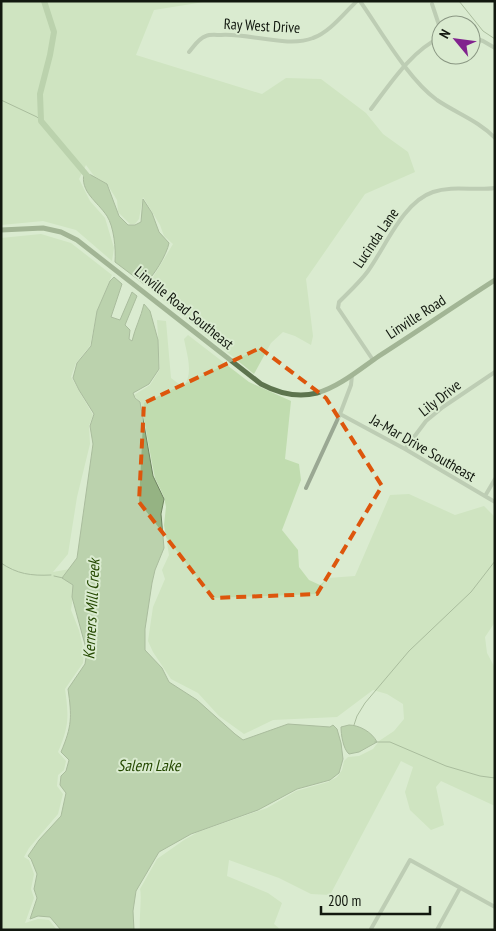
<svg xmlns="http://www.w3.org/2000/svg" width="496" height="931" font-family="'PT Sans Narrow',sans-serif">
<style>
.green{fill:#c0dcaf}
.water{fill:#95b383;stroke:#6e8460}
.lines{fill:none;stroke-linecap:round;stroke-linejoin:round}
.stream{stroke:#6e8460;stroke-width:1}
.river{stroke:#95b383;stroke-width:6}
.minor{stroke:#9aa893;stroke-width:4}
.major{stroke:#5d744e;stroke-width:5}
.marked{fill:none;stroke:#dd560c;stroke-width:4;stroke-dasharray:10 6;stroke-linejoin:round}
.labels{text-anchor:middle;stroke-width:4;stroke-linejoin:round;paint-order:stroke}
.street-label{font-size:15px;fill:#12180f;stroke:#daebd0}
.water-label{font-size:16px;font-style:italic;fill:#244800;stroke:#daebd0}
</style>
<rect width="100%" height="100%" fill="#daebd0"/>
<path class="green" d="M 1,1 L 210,1 L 154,10 L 136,55 L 262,94 L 286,78 L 321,79 L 366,113 L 383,134 L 408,152 L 415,172 L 365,194 L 306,279 L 313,336 L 311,345 L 295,336 L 283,332 L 271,343 L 254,374 L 147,287 L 173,244 L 164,236 L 160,225 L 143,197 L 139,219 L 135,224 L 130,224 L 118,212 L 117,200 L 107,184 L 94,176 L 86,165 L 79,179 L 90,201 L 105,218 L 114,248 L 112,261 L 76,230 L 43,221 L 1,225 Z
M 41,234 L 71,243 L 112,275 L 97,311 L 90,346 L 76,363 L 71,377 L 93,415 L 89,426 L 90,444 L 77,497 L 68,554 L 53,572 L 70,569 L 74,589 L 71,610 L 79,630 L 84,652 L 83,663 L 65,689 C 69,717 69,726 58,752 L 66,761 L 64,770 L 58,775 L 57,786 L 63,794 L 58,814 L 29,848 L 24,857 L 29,860 L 34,874 L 31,889 L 34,898 L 25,923 L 38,919 L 49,920 L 57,930 L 1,930 L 1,238 Z
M 157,320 L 166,321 L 171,378 L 183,387 C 194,374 187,355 184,339 L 188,335 L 249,382 L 291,401 L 285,459 L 299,464 L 301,480 L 282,530 L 298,550 L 299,567 L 309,580 L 320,585 L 328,578 L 355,576 L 390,495 L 409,494 L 455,515 L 484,506 L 495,517 L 495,622 L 485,637 L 487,653 L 495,668 L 495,806 L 441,781 L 436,787 L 444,825 L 431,830 L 410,810 L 405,792 L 413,767 L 401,761 L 330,895 L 311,894 L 279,878 L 229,860 L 227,876 L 268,893 L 282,903 L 274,924 L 281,930 L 140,930 C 139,920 142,895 140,889 L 157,859 L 184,840 L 198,832 L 267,808 L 296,791 L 328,782 L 337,777 L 342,770 L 344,761 L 348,757 L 359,756 L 373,749 L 379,741 L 394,731 L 404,719 L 403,704 L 387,694 L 373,690 L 337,717 L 273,720 L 244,734 L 219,716 L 198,693 L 171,679 L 153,652 L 148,641 L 153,607 L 165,579 L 162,570 L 169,555 L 164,525 L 166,507 L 164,497 L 155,478 L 152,463 L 141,403 L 134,395 L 150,385 L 160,369 Z"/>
<path class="water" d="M 84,173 L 91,175 L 107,184 L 119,216 L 128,225 L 135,225 L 141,222 L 143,199 L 152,213 L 159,232 L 169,243 C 167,254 153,278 144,284 L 115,262 C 116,249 114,227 107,216 C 97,201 80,192 84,173 Z
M 114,277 L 122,284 L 111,317 L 120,320 L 132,292 L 137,296 L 125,325 L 130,330 L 129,339 L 132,341 C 135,328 141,317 144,304 L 150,311 L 158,340 L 159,369 L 149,384 L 133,393 L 135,398 L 140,402 L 153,476 L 164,499 L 161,514 L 164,548 L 155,570 L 152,583 L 145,629 L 145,650 L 162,668 L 169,682 L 197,700 L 235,734 L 243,740 L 288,724 L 330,727 L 333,725 L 337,729 L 341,743 L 343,759 L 339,773 L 330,780 L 297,789 L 258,810 L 191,834 L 159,852 L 136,891 L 133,911 L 134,930 L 61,930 L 50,917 L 38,916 L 30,919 L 37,898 L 34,889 L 37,874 L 31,859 L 28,856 L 39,840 L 61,816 L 66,793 L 60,785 L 61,776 L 66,771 L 69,760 L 61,752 C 72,726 72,717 68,689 L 85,664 L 87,652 L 72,597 L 73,585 L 62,578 L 77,558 L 93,444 L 90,426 L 94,414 L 79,390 L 73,378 L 77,363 L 91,346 L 97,311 L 110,281 Z
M 349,725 C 359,725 372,732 377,742 L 359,752 L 349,754 C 343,749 341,734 341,727 Z"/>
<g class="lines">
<path class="stream" d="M 459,1 L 483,31 L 495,39
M 1,100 L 37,117 L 41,121
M 1,563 C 17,574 31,576 51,575
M 54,576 L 63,578
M 354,725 L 357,716 L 365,703 L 409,651 L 471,592 L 495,561
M 375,742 L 390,742 L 446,766 L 480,776 L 495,778"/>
<path class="river" d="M 44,1 L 54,32 L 50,55 L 40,94 L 41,121 L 89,178"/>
<path class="minor" d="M 360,1 C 381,31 408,79 437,100 C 456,113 479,121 495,138
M 432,4 L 441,31
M 471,37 L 483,41 L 495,48
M 189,52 C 194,46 199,38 206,36 C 210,34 216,35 221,35 C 249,33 288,48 313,38 C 330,32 344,13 357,1
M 371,109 C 390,84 411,51 441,37
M 373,360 L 338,308 L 339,302 C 349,292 360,282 368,271 C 386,246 403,202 433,192 C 453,185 475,191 495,188
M 340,414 L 405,449 L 495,502
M 405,449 L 426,421 L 443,407 L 495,372
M 306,488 L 340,414 L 351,385 L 352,375
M 485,496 L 495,479
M 371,929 L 410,860 L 495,907
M 437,930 L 460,888"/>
<path class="major" d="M 1,230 L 43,228 L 61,232 L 77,240 L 261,384 C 278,393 298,398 317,393 C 339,387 360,369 379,356 C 418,331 456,305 495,280"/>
</g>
<path d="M0 0H496V931H0ZM 260,348 L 326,398 L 382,486 L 317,594 L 213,598 L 139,502 L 144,403 Z" fill="#daebd0" fill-opacity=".55" fill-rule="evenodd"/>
<path class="marked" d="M 260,348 L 326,398 L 382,486 L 317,594 L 213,598 L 139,502 L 144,403 Z"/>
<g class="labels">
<g class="street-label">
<text transform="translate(262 26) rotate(3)" y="5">Ray West Drive</text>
<text transform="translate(376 238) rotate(-56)" y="5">Lucinda Lane</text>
<text transform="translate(184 308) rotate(39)" y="5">Linville Road Southeast</text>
<text transform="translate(416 317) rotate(-33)" y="5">Linville Road</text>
<text transform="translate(440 398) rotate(-38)" y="5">Lily Drive</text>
<text transform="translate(423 448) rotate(30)" y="5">Ja-Mar Drive Southeast</text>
</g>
<g class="water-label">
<text transform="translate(91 609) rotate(-87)" y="6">Kerners Mill Creek</text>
<text x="149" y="771">Salem Lake</text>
</g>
</g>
<rect width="496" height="931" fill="none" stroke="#12180f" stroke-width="5"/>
<g transform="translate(456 40) rotate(299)"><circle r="24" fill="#daebd0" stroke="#8a9783"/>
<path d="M0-4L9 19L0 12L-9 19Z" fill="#81238e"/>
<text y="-8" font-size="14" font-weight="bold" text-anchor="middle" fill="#12180f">N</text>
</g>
<path d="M321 906v8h109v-8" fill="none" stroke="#12180f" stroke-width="2.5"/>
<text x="328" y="906" font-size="15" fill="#12180f" stroke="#daebd0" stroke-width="4" paint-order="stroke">200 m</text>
</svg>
